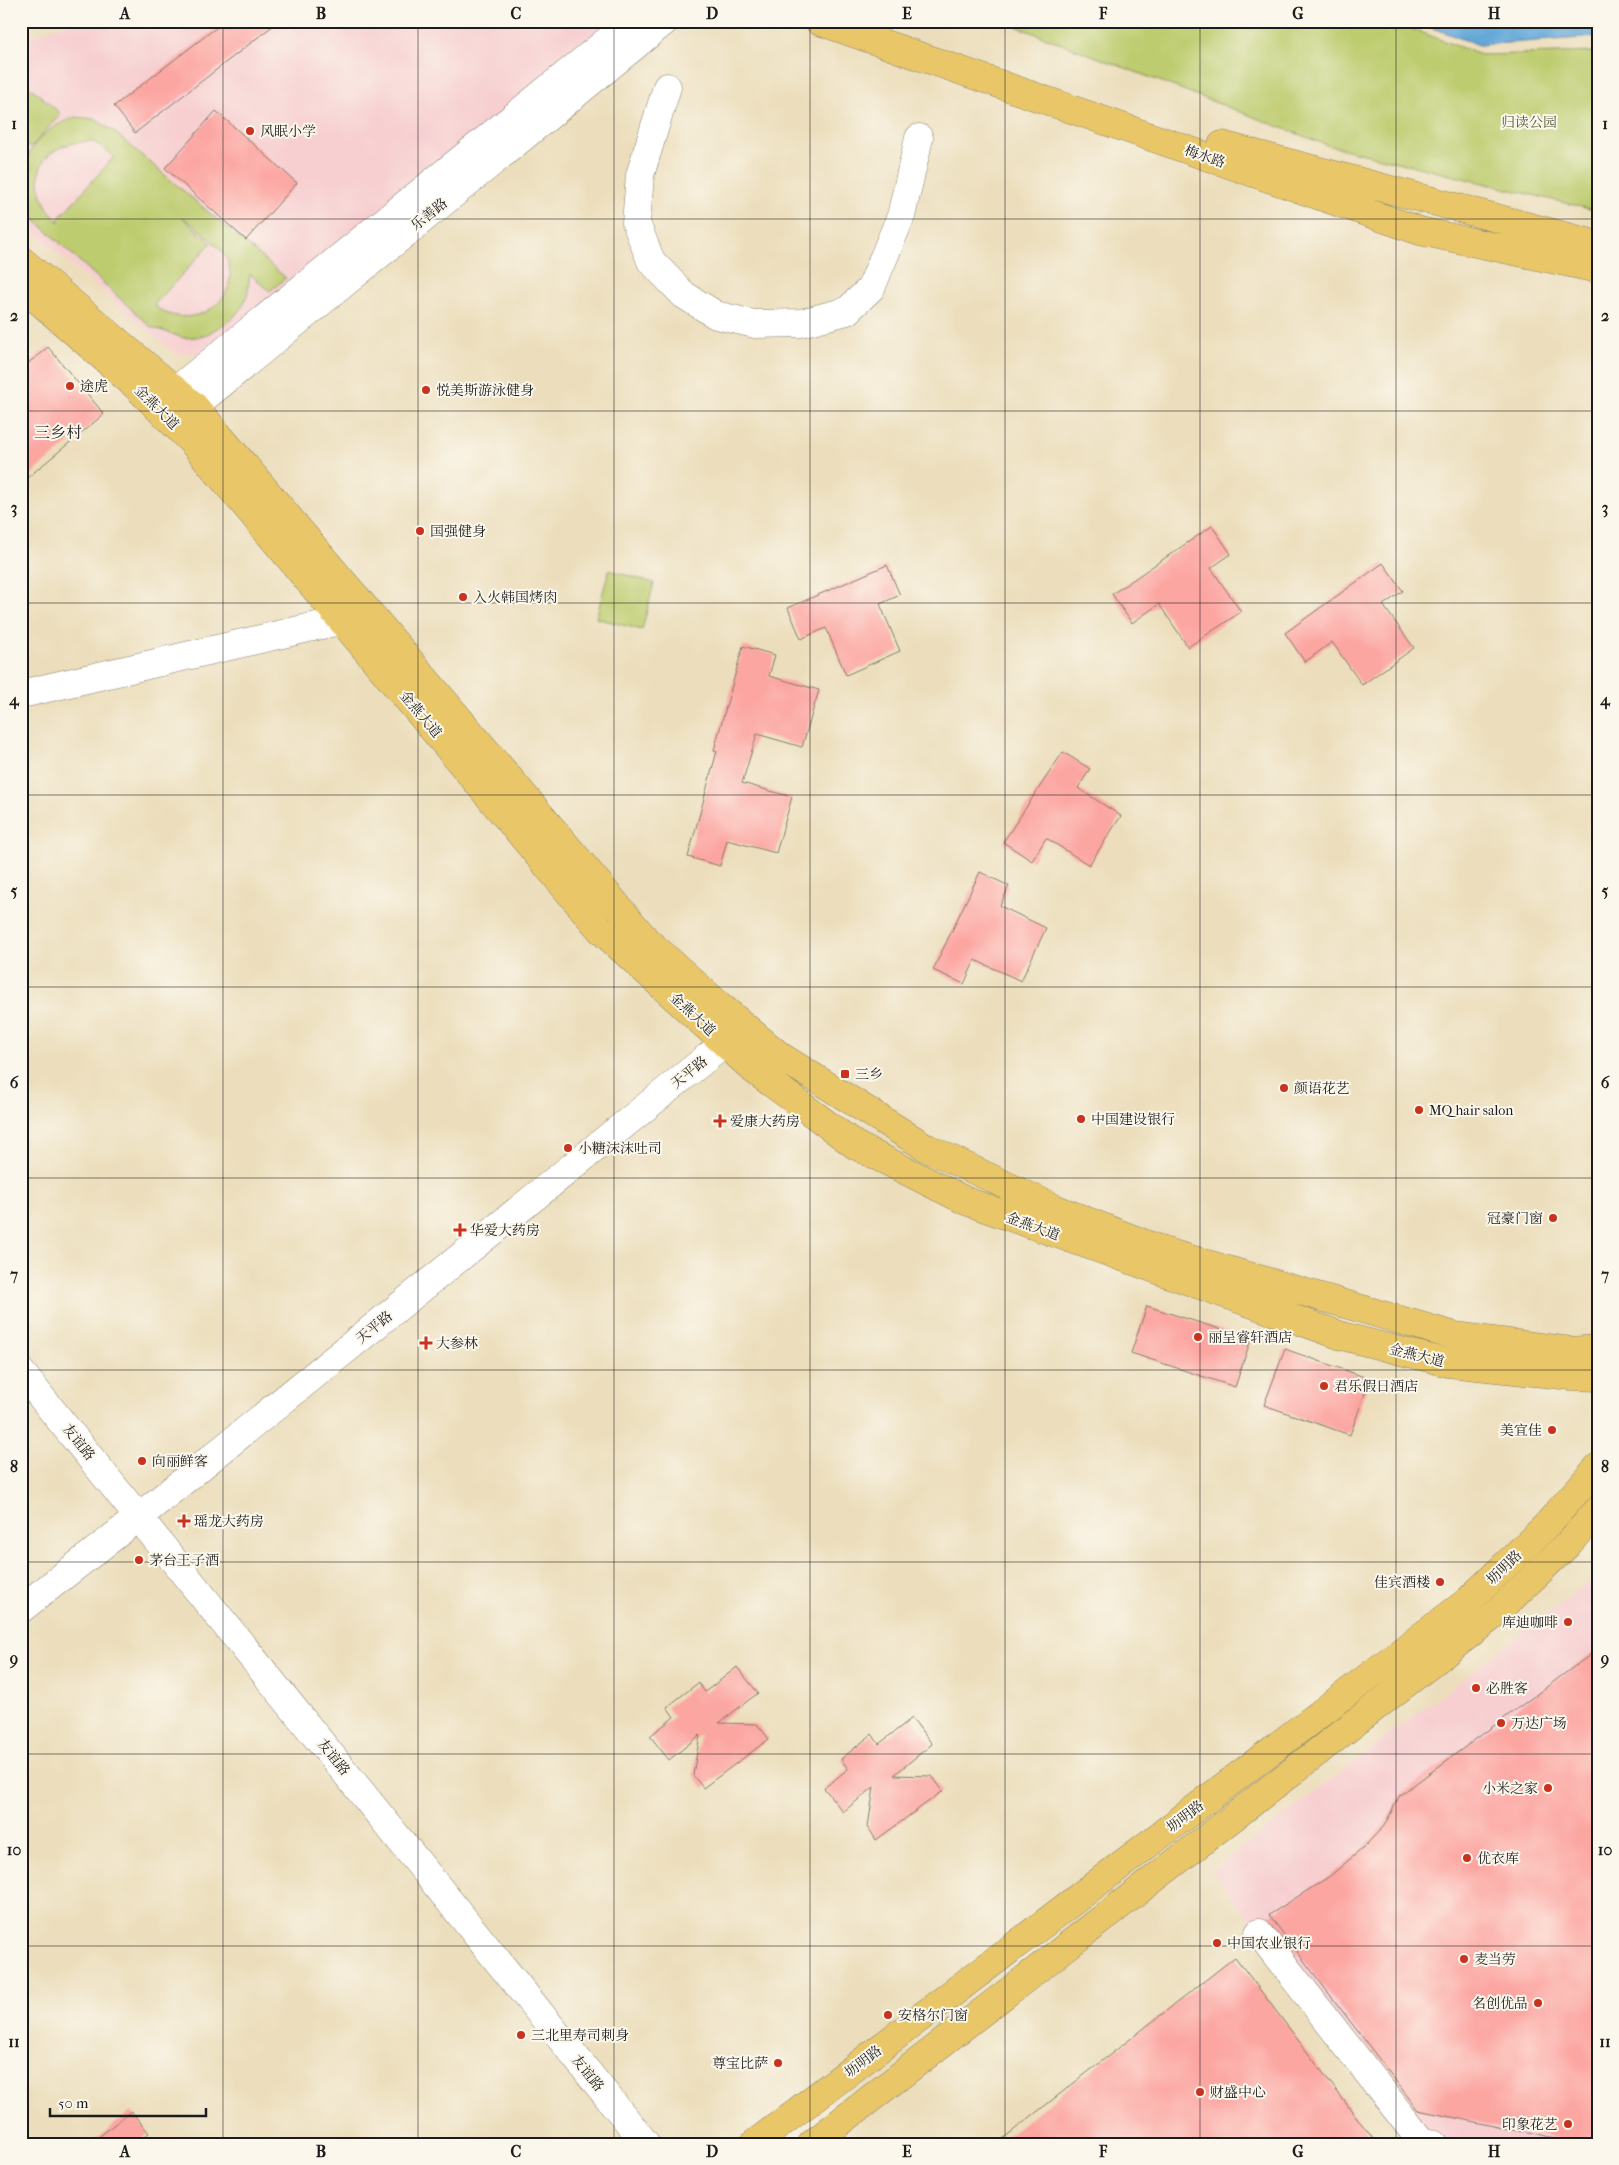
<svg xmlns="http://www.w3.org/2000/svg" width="1619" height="2165" font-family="'IM FELL French Canon','Noto Serif SC',serif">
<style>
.built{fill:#f7cfd1}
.green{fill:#bdcc6e;stroke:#6c7445;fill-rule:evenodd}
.water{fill:#64a8d9;stroke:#40627a}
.building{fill:#fca6a2}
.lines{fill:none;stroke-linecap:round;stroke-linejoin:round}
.minor-casing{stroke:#847d6c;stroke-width:29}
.major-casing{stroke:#847d6c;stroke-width:29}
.minor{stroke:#fff;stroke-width:28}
.major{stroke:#e9c769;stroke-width:28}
.grid{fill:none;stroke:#1c1c1c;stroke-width:1;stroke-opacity:0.55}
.poi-dot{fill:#c8321e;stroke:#fbf7ec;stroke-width:2}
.labels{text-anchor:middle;stroke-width:4;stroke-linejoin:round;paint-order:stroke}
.park-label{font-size:14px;fill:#545a39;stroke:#fbf7ec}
.poi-label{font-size:14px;fill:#1c1c1c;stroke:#fbf7ec;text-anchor:start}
.street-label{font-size:14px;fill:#1c1c1c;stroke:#fbf7ec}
.quarter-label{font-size:16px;fill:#1c1c1c;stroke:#fbf7ec}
.neatline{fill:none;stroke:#1c1c1c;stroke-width:2}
.grid-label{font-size:16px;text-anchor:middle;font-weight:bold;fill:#1c1c1c}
</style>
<rect width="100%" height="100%" fill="#fbf7ec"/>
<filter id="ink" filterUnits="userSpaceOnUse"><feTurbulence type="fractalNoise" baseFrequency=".02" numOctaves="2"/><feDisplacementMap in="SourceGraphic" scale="10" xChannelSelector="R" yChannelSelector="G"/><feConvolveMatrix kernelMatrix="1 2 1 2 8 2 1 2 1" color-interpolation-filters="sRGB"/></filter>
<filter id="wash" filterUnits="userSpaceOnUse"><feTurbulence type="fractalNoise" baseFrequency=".0096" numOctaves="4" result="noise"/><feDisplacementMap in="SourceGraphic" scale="20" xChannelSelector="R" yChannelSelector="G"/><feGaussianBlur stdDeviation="1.12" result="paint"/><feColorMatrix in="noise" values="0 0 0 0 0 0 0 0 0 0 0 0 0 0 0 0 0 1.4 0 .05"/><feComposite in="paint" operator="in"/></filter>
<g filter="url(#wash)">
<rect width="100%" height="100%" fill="#ecdebc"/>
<path class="built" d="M 75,21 L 613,21 L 205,353 L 174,353 L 21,221 L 21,40 Z
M 1598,1575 L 1598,2144 L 1421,2144 L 1212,1871 Z"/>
<path class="green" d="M 1002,21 L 1391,21 L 1481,55 L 1598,52 L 1598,211 L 1327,145 Z
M 21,79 L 61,114 L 30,148 L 21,140 Z
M 76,117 L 94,119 L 112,130 L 286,278 L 270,291 L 250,274 L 247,296 L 242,307 L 232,319 L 204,336 L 184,338 L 151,327 L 36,221 C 7,177 27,133 76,117 ZM 91,141 L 101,146 L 114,157 L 58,219 L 59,222 C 42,207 28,171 51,153 C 63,144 76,142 91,141 ZM 182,217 C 193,223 225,250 228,262 C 242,305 185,334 154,305 L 211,243 Z
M 609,570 L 654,583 L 642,630 L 596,618 Z"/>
<path class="water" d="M 1413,21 L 1598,21 L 1598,37 L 1479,45 Z"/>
<g id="blocks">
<path class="building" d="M 225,21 L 279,21 L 135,133 L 114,106 Z
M 216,111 L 297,183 L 246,240 L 165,168 Z
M 48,347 L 104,414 L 21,483 L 21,369 Z
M 1212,526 L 1231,554 L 1211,568 L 1241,612 L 1188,647 L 1159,604 L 1132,623 L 1112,594 Z
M 1383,563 L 1403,591 L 1383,605 L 1414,648 L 1362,685 L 1332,642 L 1305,662 L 1285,633 Z
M 887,565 L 900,595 L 880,604 L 900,651 L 846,675 L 826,628 L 801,639 L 788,608 Z
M 743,646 L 775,655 L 769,676 L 819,690 L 802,747 L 757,734 L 742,783 L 792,797 L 776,853 L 727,840 L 720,866 L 688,857 L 717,751 L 714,750 Z
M 1063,752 L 1090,769 L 1078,788 L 1121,816 L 1089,865 L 1046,838 L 1032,861 L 1003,842 Z
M 980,872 L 1009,886 L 1000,906 L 1046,928 L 1021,981 L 975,960 L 964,984 L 933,970 Z
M 1147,1306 L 1251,1339 L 1235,1387 L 1131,1353 Z
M 1285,1349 L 1370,1379 L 1350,1435 L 1264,1405 Z
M 1598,1649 L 1598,2137 L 1589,2144 L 1580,2144 L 1418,2110 L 1269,1915 L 1330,1876 L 1362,1849 L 1384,1826 L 1400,1795 Z
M 737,1667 L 758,1693 L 719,1723 L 757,1724 L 769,1739 L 703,1788 L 693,1775 L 700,1735 L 669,1760 L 650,1736 L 674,1717 L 667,1707 L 698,1683 L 705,1692 Z
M 912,1718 L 932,1744 L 894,1775 L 932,1776 L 943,1791 L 876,1840 L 868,1827 L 874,1787 L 843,1812 L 824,1788 L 848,1769 L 841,1759 L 872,1734 L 879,1744 Z
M 1235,1957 L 1377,2144 L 996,2144 Z
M 131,2111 L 149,2133 L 136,2144 L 90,2144 Z"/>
</g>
</g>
<g filter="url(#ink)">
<use href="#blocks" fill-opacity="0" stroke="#847d6c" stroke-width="1"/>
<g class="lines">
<defs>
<path id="minor" d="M 667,87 L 640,175 L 636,223 L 651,261 L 684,295 L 716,315 L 754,324 L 801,323 L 847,311 L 871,288 L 901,216 L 919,138
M 175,391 L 632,21
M 194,406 L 665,21
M 21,694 L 343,620
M 21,1372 L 646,2144
M 21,1609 L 140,1516 L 725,1043
M 1259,1933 L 1421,2141 L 1433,2144"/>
<path id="major" d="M 819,21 L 1420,231 L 1598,269
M 1222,145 L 1598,245
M 21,260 L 194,406 L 647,941 L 720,1006 L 780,1056 L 927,1148 L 1054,1208 L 1166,1252 L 1455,1336 L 1571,1351 L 1598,1349
M 21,285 L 136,386 L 194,444 L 600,929 L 754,1070 L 855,1145 L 966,1201 L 1342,1336 L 1448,1363 L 1571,1376 L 1598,1377
M 754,2144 L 1468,1601 L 1544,1528 L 1598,1467
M 812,2144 L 1494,1615 L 1568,1544 L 1598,1510"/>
</defs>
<use href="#minor" class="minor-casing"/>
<use href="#major" class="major-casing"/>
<use href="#minor" class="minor"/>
<use href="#major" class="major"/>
</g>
</g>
<path class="grid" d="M 223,21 L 223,2144M 418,21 L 418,2144M 614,21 L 614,2144M 810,21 L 810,2144M 1005,21 L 1005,2144M 1200,21 L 1200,2144M 1396,21 L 1396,2144M 21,219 L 1598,219M 21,411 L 1598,411M 21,603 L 1598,603M 21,795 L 1598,795M 21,987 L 1598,987M 21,1178 L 1598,1178M 21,1370 L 1598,1370M 21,1562 L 1598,1562M 21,1754 L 1598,1754M 21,1946 L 1598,1946"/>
<g class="poi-dot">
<circle cx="250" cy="131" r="5"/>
<circle cx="70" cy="386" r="5"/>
<circle cx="426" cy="390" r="5"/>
<circle cx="420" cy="531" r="5"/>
<circle cx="463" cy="597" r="5"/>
<rect x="840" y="1069" width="10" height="10" rx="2.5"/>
<circle cx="1284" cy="1088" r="5"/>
<circle cx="1419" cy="1110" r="5"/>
<circle cx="1081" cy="1119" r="5"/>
<path d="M717.5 1113.5h5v5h5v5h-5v5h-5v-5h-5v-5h5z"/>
<circle cx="568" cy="1148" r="5"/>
<circle cx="1553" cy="1218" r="5"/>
<path d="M457.5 1222.5h5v5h5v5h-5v5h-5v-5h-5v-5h5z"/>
<circle cx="1198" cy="1337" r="5"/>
<path d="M423.5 1335.5h5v5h5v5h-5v5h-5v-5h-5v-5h5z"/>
<circle cx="1324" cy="1386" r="5"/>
<circle cx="1552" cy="1430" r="5"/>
<circle cx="142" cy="1461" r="5"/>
<path d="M181.5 1513.5h5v5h5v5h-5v5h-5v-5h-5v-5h5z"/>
<circle cx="139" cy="1560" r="5"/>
<circle cx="1440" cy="1582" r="5"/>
<circle cx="1568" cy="1622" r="5"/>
<circle cx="1476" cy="1688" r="5"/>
<circle cx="1501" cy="1723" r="5"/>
<circle cx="1548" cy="1788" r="5"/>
<circle cx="1467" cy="1858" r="5"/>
<circle cx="1217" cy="1943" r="5"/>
<circle cx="1464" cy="1959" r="5"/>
<circle cx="1538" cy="2003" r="5"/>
<circle cx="888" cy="2015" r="5"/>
<circle cx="521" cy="2035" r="5"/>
<circle cx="778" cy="2063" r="5"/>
<circle cx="1200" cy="2092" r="5"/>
<circle cx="1568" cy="2124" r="5"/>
</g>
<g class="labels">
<g class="park-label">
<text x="1529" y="127">归读公园</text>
</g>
<g class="poi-label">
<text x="260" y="136">风眠小学</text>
<text x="80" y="391">途虎</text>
<text x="436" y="395">悦美斯游泳健身</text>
<text x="430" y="536">国强健身</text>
<text x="473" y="602">入火韩国烤肉</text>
<text x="855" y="1079">三乡</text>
<text x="1294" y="1093">颜语花艺</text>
<text x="1429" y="1115">MQ hair salon</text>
<text x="1091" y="1124">中国建设银行</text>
<text x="730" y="1126">爱康大药房</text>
<text x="578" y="1153">小糖沫沫吐司</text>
<text x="1543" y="1223" text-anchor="end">冠豪门窗</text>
<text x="470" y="1235">华爱大药房</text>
<text x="1208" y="1342">丽呈睿轩酒店</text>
<text x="436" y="1348">大参林</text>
<text x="1334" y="1391">君乐假日酒店</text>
<text x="1542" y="1435" text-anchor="end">美宜佳</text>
<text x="152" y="1466">向丽鲜客</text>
<text x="194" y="1526">瑶龙大药房</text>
<text x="149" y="1565">茅台王子酒</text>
<text x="1430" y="1587" text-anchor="end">佳宾酒楼</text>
<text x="1558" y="1627" text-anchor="end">库迪咖啡</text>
<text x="1486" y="1693">必胜客</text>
<text x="1511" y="1728">万达广场</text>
<text x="1538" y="1793" text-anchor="end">小米之家</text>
<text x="1477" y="1863">优衣库</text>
<text x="1227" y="1948">中国农业银行</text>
<text x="1474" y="1964">麦当劳</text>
<text x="1528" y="2008" text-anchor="end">名创优品</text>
<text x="898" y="2020">安格尔门窗</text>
<text x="531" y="2040">三北里寿司刺身</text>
<text x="768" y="2068" text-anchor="end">尊宝比萨</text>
<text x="1210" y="2097">财盛中心</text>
<text x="1558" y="2129" text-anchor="end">印象花艺</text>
</g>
<g class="street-label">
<text transform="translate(1205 156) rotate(19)" y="5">梅水路</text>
<text transform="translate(429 214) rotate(-39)" y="5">乐善路</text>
<text transform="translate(157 407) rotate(45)" y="5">金燕大道</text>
<text transform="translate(421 714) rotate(50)" y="5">金燕大道</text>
<text transform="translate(693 1014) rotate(43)" y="5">金燕大道</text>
<text transform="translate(689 1072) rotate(-39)" y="5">天平路</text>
<text transform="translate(1033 1226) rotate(20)" y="5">金燕大道</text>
<text transform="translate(374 1327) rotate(-39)" y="5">天平路</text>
<text transform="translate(1417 1355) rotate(14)" y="5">金燕大道</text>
<text transform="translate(79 1442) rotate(51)" y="5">友谊路</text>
<text transform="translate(1504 1567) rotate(-44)" y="5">坜明路</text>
<text transform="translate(334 1757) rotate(51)" y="5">友谊路</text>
<text transform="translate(1185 1816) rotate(-37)" y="5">坜明路</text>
<text transform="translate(863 2061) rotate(-37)" y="5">坜明路</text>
<text transform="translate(588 2073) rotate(51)" y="5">友谊路</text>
</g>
<g class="quarter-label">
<text x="58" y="438">三乡村</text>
</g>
</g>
<rect width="1619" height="2165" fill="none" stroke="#fbf7ec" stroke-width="55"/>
<path d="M50 2108v8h156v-8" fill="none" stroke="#1c1c1c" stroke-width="2.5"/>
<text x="58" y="2108" font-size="15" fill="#1c1c1c" stroke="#fbf7ec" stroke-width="4" paint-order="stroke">50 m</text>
<rect x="28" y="28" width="1564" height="2110" class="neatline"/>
<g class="grid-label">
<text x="125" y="19">A</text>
<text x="321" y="19">B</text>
<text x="516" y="19">C</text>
<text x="712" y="19">D</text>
<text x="907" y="19">E</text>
<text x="1103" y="19">F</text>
<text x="1298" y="19">G</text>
<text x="1494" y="19">H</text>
<text x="14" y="129">1</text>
<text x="1605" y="129">1</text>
<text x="14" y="321">2</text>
<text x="1605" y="321">2</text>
<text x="14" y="513">3</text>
<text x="1605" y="513">3</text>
<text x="14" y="705">4</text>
<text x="1605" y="705">4</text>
<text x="14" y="896">5</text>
<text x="1605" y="896">5</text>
<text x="14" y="1088">6</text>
<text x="1605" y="1088">6</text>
<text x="14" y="1280">7</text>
<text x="1605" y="1280">7</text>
<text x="14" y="1472">8</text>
<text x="1605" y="1472">8</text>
<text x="14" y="1664">9</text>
<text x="1605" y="1664">9</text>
<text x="14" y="1855">10</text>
<text x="1605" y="1855">10</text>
<text x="14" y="2047">11</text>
<text x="1605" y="2047">11</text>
<text x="125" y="2157">A</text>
<text x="321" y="2157">B</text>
<text x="516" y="2157">C</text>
<text x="712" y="2157">D</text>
<text x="907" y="2157">E</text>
<text x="1103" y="2157">F</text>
<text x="1298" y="2157">G</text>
<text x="1494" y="2157">H</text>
</g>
</svg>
